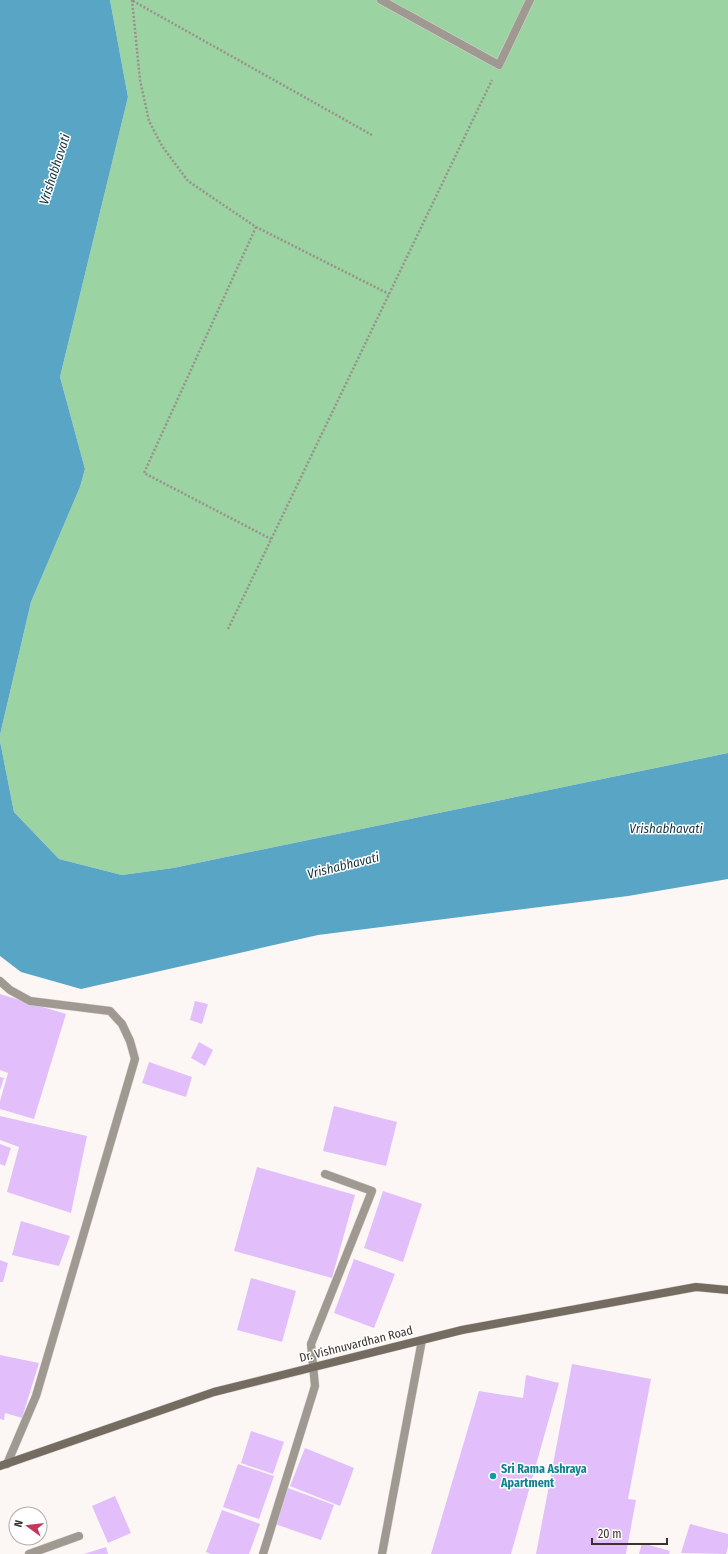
<svg xmlns="http://www.w3.org/2000/svg" width="728" height="1554" font-family="'Fira Sans Condensed',sans-serif">
<style>
.forest{fill:#9bd3a2}
.water{fill:#59a5c5}
.building{fill:#e2bffb}
.lines{fill:none;stroke-linecap:round;stroke-linejoin:round}
.lane-casing{stroke:#d9d4d0;stroke-width:9}
.street-casing{stroke:#d9d4d0;stroke-width:9}
.secondary-casing{stroke:#d9d4d0;stroke-width:9}
.path{stroke:#98918d;stroke-width:2.5;stroke-dasharray:2 2;stroke-linecap:butt}
.lane{stroke:#a09991;stroke-width:8}
.street{stroke:#a09991;stroke-width:8}
.secondary{stroke:#756c61;stroke-width:8}
.culture-dot{fill:#0f9aa8;stroke:#fff;stroke-width:1.5}
.labels{text-anchor:middle;stroke-width:3;stroke-linejoin:round;paint-order:stroke}
.street-label{font-size:12px;fill:#3b322d;stroke:#fff}
.culture-label{font-size:12px;font-weight:bold;fill:#0d838f;stroke:#fff;text-anchor:start}
.water-label{font-size:13px;font-style:italic;fill:#103442;stroke:#fff}
</style>
<rect width="100%" height="100%" fill="#fcf7f4"/>
<path class="forest" d="M 110,0 L 728,0 L 728,753 L 173,868 L 122,875 L 59,859 L 14,812 L 0,741 L 0,735 L 31,602 L 80,487 L 85,469 L 60,377 L 128,97 Z"/>
<path class="water" d="M 0,0 L 110,0 L 128,97 L 60,377 L 85,469 L 80,487 L 31,602 L 0,735 Z
M 0,741 L 14,812 L 59,859 L 122,875 L 173,868 L 728,753 L 728,879 L 628,896 L 318,935 L 81,989 L 21,972 L 0,956 Z"/>
<path class="building" d="M 0,994 L 66,1014 L 34,1119 L 0,1109 L 0,1101 L 8,1073 L 0,1070 Z
M 195,1001 L 208,1004 L 202,1024 L 190,1020 Z
M 199,1042 L 213,1050 L 205,1066 L 191,1058 Z
M 149,1062 L 192,1077 L 186,1097 L 142,1083 Z
M 0,1077 L 4,1078 L 0,1090 Z
M 334,1106 L 397,1122 L 386,1166 L 323,1151 Z
M 0,1116 L 87,1136 L 71,1213 L 7,1192 L 19,1147 L 0,1140 Z
M 0,1144 L 11,1148 L 5,1166 L 0,1164 Z
M 257,1167 L 355,1195 L 332,1278 L 234,1251 Z
M 383,1191 L 422,1204 L 403,1262 L 364,1248 Z
M 21,1221 L 70,1236 L 59,1266 L 12,1255 Z
M 354,1259 L 395,1274 L 374,1328 L 334,1313 Z
M 0,1260 L 8,1263 L 3,1282 L 0,1282 Z
M 251,1278 L 296,1291 L 282,1342 L 237,1330 Z
M 0,1355 L 39,1363 L 22,1418 L 5,1413 L 4,1420 L 0,1419 Z
M 572,1364 L 651,1379 L 628,1499 L 636,1500 L 626,1554 L 536,1554 Z
M 526,1375 L 559,1383 L 511,1554 L 431,1554 L 479,1391 L 523,1398 Z
M 251,1431 L 284,1442 L 273,1474 L 241,1463 Z
M 305,1448 L 354,1468 L 340,1506 L 290,1486 Z
M 238,1464 L 274,1476 L 259,1519 L 223,1507 Z
M 288,1488 L 334,1505 L 321,1540 L 275,1524 Z
M 115,1496 L 131,1533 L 108,1543 L 92,1506 Z
M 222,1510 L 260,1524 L 249,1554 L 211,1554 L 206,1552 Z
M 690,1524 L 728,1534 L 728,1547 L 726,1554 L 681,1553 Z
M 642,1543 L 670,1551 L 669,1554 L 639,1554 Z
M 106,1547 L 108,1554 L 84,1554 Z"/>
<g class="lines">
<defs>
<path id="lane" d="M 29,1554 L 79,1536"/>
<path id="street" d="M 381,0 L 499,65 L 530,0
M 0,981 L 10,990 L 30,1001 L 110,1011 L 122,1024 L 130,1041 L 135,1059 L 36,1396 L 7,1464
M 263,1554 L 315,1386 L 311,1344 L 372,1191 L 325,1174
M 382,1554 L 422,1340"/>
<path id="secondary" d="M 0,1466 L 214,1392 L 462,1330 L 696,1287 L 728,1290"/>
</defs>
<use href="#lane" class="lane-casing"/>
<use href="#street" class="street-casing"/>
<use href="#secondary" class="secondary-casing"/>
<path class="path" d="M 132,0 L 140,80 L 149,121 L 162,146 L 188,181 L 256,227 L 389,294
M 133,1 L 372,135
M 256,227 L 144,473 L 271,539
M 228,629 L 492,80"/>
<use href="#lane" class="lane"/>
<use href="#street" class="street"/>
<use href="#secondary" class="secondary"/>
</g>
<circle class="culture-dot" cx="493" cy="1476" r="4"/>
<g class="labels">
<g class="street-label">
<text transform="translate(356 1344) rotate(-14)" y="4">Dr. Vishnuvardhan Road</text>
</g>
<g class="culture-label">
<text x="501" y="1473">Sri Rama Ashraya<tspan x="501" dy="14">Apartment</tspan></text>
</g>
<g class="water-label">
<text transform="translate(54 169) rotate(-72)" y="5">Vrishabhavati</text>
<text x="666" y="833">Vrishabhavati</text>
<text transform="translate(343 865) rotate(-14)" y="5">Vrishabhavati</text>
</g>
</g>
<g transform="translate(28 1526) rotate(285)"><circle r="19" fill="#ffffff" stroke="#b1adab"/>
<path d="M0-3L7 15L0 10L-7 15Z" fill="#c5365d"/>
<text y="-6" font-size="11" font-weight="bold" text-anchor="middle" fill="#3b322d">N</text>
</g>
<path d="M592 1538v6h75v-6" fill="none" stroke="#3b322d" stroke-width="2"/>
<text x="598" y="1538" font-size="12" fill="#3b322d" stroke="#ffffff" stroke-width="3" paint-order="stroke">20 m</text>
</svg>
